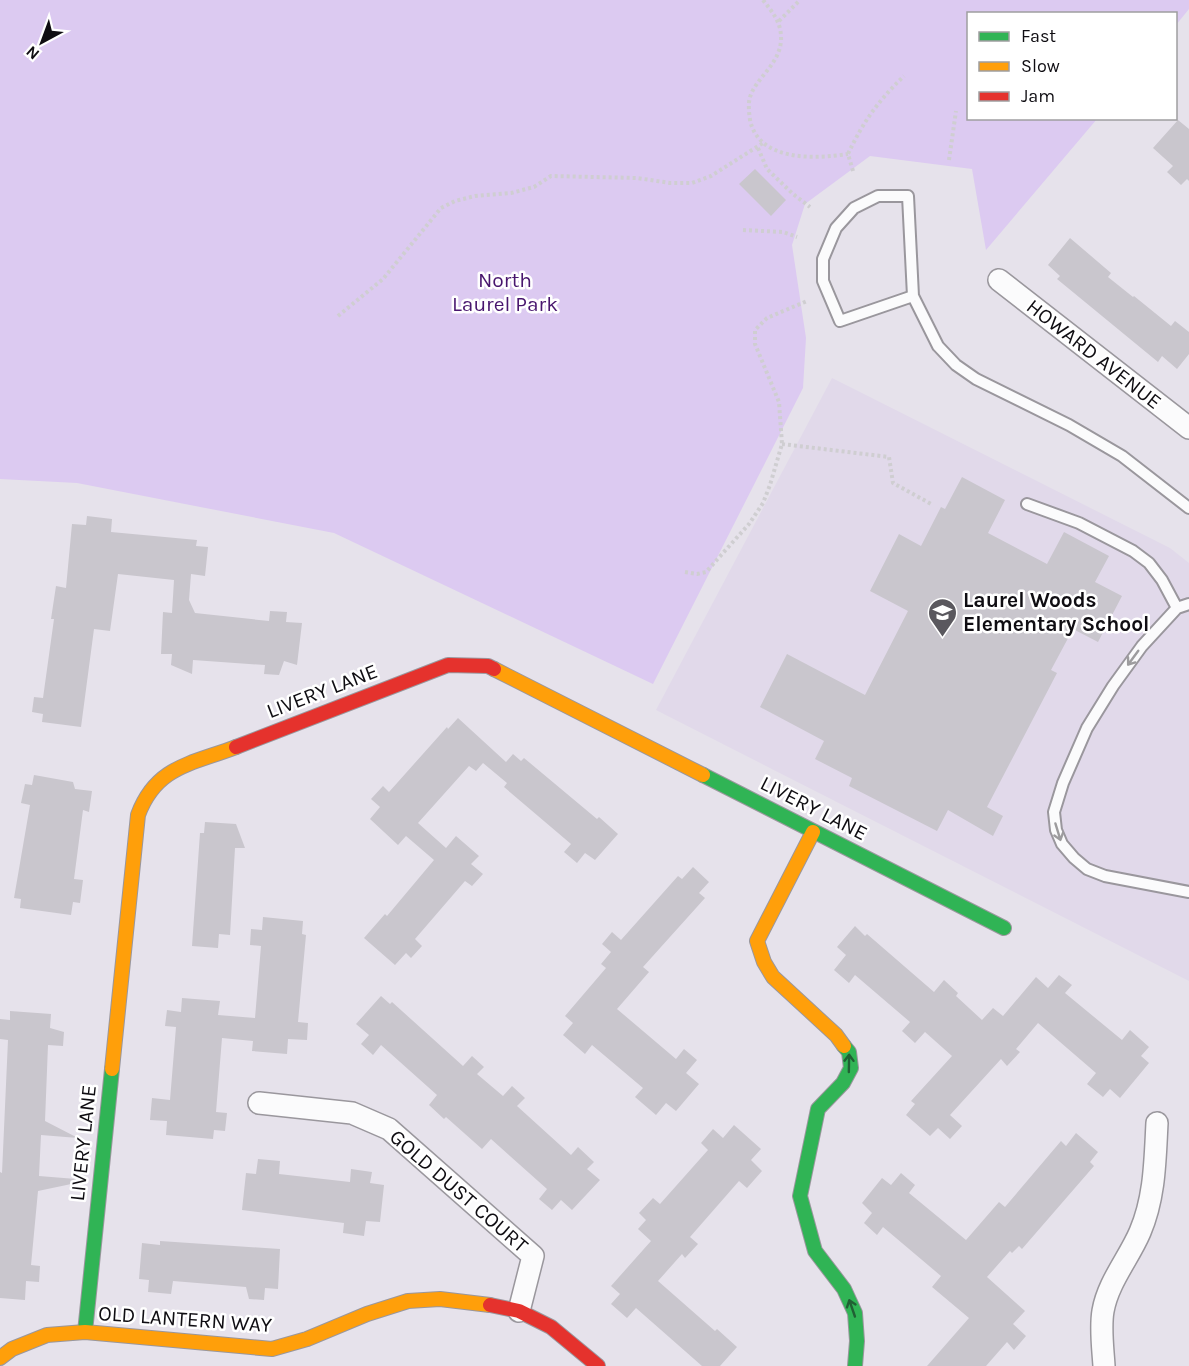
<svg xmlns="http://www.w3.org/2000/svg" width="1189" height="1366" font-family="Karla,sans-serif">
<style>
.built{fill:#e1d9ea}
.green{fill:#dccaf1}
.building{fill:#c9c6cd}
.lines{fill:none;stroke-linecap:round;stroke-linejoin:round}
.lane-casing{stroke:#9a979d;stroke-width:14}
.street-casing{stroke:#9a979d;stroke-width:24}
.fast-casing{stroke:#9a979d;stroke-width:16}
.slow-casing{stroke:#9a979d;stroke-width:16}
.jam-casing{stroke:#9a979d;stroke-width:16}
.path{stroke:#cfced1;stroke-width:4;stroke-dasharray:3 3;stroke-linecap:butt}
.lane{stroke:#fbfbfc;stroke-width:10}
.street{stroke:#fbfbfc;stroke-width:21}
.fast{stroke:#30b455;stroke-width:14}
.slow{stroke:#ff9f0a;stroke-width:14}
.jam{stroke:#e5322d;stroke-width:14}
.oneway{stroke:#9d9c9e}
.oneway2{stroke:#206034}
.labels{text-anchor:middle;stroke-width:5;stroke-linejoin:round;paint-order:stroke}
.park-label{font-size:21px;fill:#48166e;stroke:#fff}
.street-label{font-size:21px;fill:#0f0d12;stroke:#fff}
.poi-label{font-size:21px;font-weight:bold;fill:#0f0d12;stroke:#fff;text-anchor:start}
</style>
<rect width="100%" height="100%" fill="#e6e2eb"/>
<path class="built" d="M 832,378 L 1170,548 L 1189,563 L 1189,981 L 656,710 Z"/>
<path class="green" d="M 0,0 L 1189,0 L 1189,9 L 1176,25 L 1176,14 L 968,14 L 968,118 L 1097,119 L 986,250 L 972,169 L 870,156 L 805,204 L 792,245 L 806,338 L 803,388 L 653,684 L 334,533 L 77,483 L 0,479 Z"/>
<path class="building" d="M 1178,120 L 1189,129 L 1189,181 L 1187,179 L 1181,185 L 1167,172 L 1173,166 L 1153,148 Z
M 755,169 L 786,200 L 771,216 L 739,184 Z
M 1070,238 L 1111,273 L 1108,277 L 1133,297 L 1134,296 L 1171,326 L 1175,321 L 1189,332 L 1189,354 L 1177,369 L 1162,356 L 1158,362 L 1057,279 L 1060,276 L 1048,265 Z
M 962,477 L 1005,500 L 988,533 L 1047,564 L 1064,532 L 1109,556 L 1095,582 L 1122,596 L 1098,642 L 1073,629 L 1051,670 L 1057,673 L 987,807 L 1003,816 L 993,836 L 948,810 L 937,831 L 849,786 L 852,778 L 815,759 L 824,741 L 760,707 L 787,654 L 865,695 L 908,611 L 870,591 L 899,534 L 921,546 L 941,507 L 945,509 Z
M 87,516 L 112,519 L 111,532 L 197,540 L 196,546 L 208,547 L 205,576 L 191,574 L 189,600 L 195,613 L 269,621 L 270,611 L 287,612 L 286,622 L 302,623 L 297,665 L 284,661 L 279,675 L 264,674 L 265,665 L 193,660 L 192,674 L 171,665 L 172,654 L 161,654 L 163,612 L 172,613 L 174,580 L 118,574 L 110,631 L 94,629 L 81,727 L 42,722 L 43,714 L 32,712 L 34,697 L 43,698 L 54,619 L 51,619 L 56,586 L 66,588 L 72,524 L 86,525 Z
M 458,718 L 506,762 L 513,754 L 521,761 L 524,758 L 597,819 L 599,817 L 618,834 L 595,860 L 585,853 L 577,863 L 564,852 L 571,844 L 504,787 L 507,783 L 483,763 L 476,771 L 469,766 L 418,823 L 446,848 L 456,836 L 479,856 L 471,864 L 483,874 L 472,886 L 465,881 L 415,939 L 422,946 L 411,958 L 406,953 L 395,965 L 364,938 L 385,914 L 387,916 L 434,860 L 406,836 L 398,845 L 370,819 L 380,807 L 371,799 L 383,786 L 389,792 L 447,727 L 448,729 Z
M 34,775 L 73,782 L 75,789 L 92,791 L 89,812 L 83,810 L 74,879 L 83,880 L 80,903 L 73,902 L 71,915 L 20,908 L 21,899 L 14,898 L 30,805 L 21,803 L 25,784 L 32,785 Z
M 205,822 L 236,824 L 245,848 L 235,848 L 230,935 L 219,934 L 218,948 L 192,946 L 200,833 L 204,833 Z
M 693,867 L 709,882 L 699,893 L 705,898 L 643,967 L 649,972 L 617,1009 L 676,1059 L 684,1049 L 697,1060 L 686,1073 L 699,1084 L 676,1111 L 666,1103 L 656,1115 L 635,1097 L 643,1088 L 592,1045 L 585,1054 L 563,1035 L 573,1023 L 565,1016 L 606,968 L 601,964 L 611,952 L 602,944 L 612,932 L 621,940 L 678,876 L 682,879 Z
M 263,917 L 303,921 L 302,934 L 306,935 L 298,1022 L 308,1023 L 307,1040 L 288,1039 L 287,1054 L 252,1051 L 253,1041 L 222,1038 L 216,1112 L 227,1113 L 225,1131 L 214,1130 L 213,1139 L 166,1135 L 167,1121 L 150,1120 L 152,1098 L 170,1100 L 176,1027 L 165,1026 L 167,1010 L 181,1012 L 182,998 L 220,1001 L 218,1015 L 255,1018 L 261,946 L 250,945 L 251,929 L 262,930 Z
M 855,926 L 865,936 L 867,934 L 934,992 L 944,980 L 958,993 L 956,996 L 982,1020 L 993,1008 L 1003,1016 L 1036,977 L 1048,988 L 1059,975 L 1072,985 L 1065,993 L 1122,1040 L 1130,1030 L 1149,1047 L 1141,1056 L 1149,1063 L 1120,1098 L 1110,1089 L 1103,1097 L 1087,1084 L 1096,1073 L 1038,1023 L 1016,1049 L 1020,1052 L 1007,1066 L 1001,1059 L 950,1115 L 962,1126 L 950,1139 L 938,1128 L 930,1136 L 906,1115 L 915,1104 L 911,1101 L 952,1056 L 925,1032 L 915,1043 L 902,1031 L 910,1022 L 855,975 L 849,983 L 834,970 L 846,955 L 837,947 Z
M 381,996 L 390,1004 L 392,1002 L 463,1066 L 472,1056 L 484,1067 L 477,1074 L 503,1096 L 512,1086 L 525,1098 L 517,1106 L 571,1155 L 578,1147 L 594,1162 L 587,1169 L 600,1180 L 572,1210 L 561,1200 L 552,1210 L 539,1199 L 547,1189 L 491,1139 L 482,1149 L 446,1117 L 444,1119 L 429,1105 L 437,1095 L 381,1045 L 373,1055 L 361,1044 L 369,1035 L 356,1024 Z
M 10,1011 L 51,1014 L 50,1028 L 64,1032 L 63,1046 L 48,1045 L 45,1121 L 78,1138 L 41,1135 L 39,1176 L 76,1179 L 76,1183 L 38,1191 L 31,1265 L 40,1266 L 39,1282 L 26,1281 L 25,1300 L 0,1298 L 0,1172 L 2,1173 L 8,1040 L 0,1039 L 0,1019 L 10,1020 Z
M 734,1125 L 761,1149 L 751,1160 L 762,1171 L 747,1188 L 739,1181 L 690,1237 L 698,1244 L 685,1258 L 682,1254 L 658,1281 L 715,1331 L 717,1329 L 737,1347 L 720,1366 L 702,1366 L 636,1308 L 627,1318 L 611,1304 L 620,1294 L 611,1286 L 651,1241 L 638,1229 L 646,1220 L 639,1213 L 653,1198 L 660,1204 L 708,1150 L 701,1143 L 713,1129 L 723,1138 Z
M 1076,1133 L 1098,1152 L 1090,1162 L 1094,1166 L 1022,1249 L 1019,1246 L 1012,1253 L 1010,1251 L 987,1277 L 1025,1311 L 1013,1324 L 1026,1336 L 1014,1350 L 1007,1342 L 986,1366 L 927,1366 L 969,1318 L 932,1287 L 941,1276 L 883,1227 L 877,1235 L 864,1223 L 872,1213 L 862,1203 L 882,1178 L 891,1185 L 901,1173 L 915,1185 L 909,1193 L 966,1240 L 999,1202 L 1005,1207 L 1061,1141 L 1066,1146 Z
M 258,1159 L 280,1161 L 279,1174 L 350,1182 L 351,1169 L 372,1172 L 370,1183 L 384,1185 L 380,1222 L 366,1221 L 364,1236 L 343,1233 L 344,1223 L 242,1210 L 246,1173 L 256,1174 Z
M 160,1241 L 280,1249 L 278,1289 L 265,1288 L 264,1300 L 249,1299 L 246,1287 L 173,1281 L 171,1294 L 148,1292 L 149,1280 L 139,1279 L 142,1243 L 160,1245 Z"/>
<g class="lines">
<defs>
<path id="lane" d="M 913,296 L 840,321 L 823,281 L 823,259 L 836,228 L 854,208 L 878,196 L 908,196 L 913,296 L 938,346 L 956,365 L 976,379 L 1069,425 L 1122,456 L 1189,508
M 1027,504 L 1079,523 L 1133,551 L 1149,563 L 1162,580 L 1177,608
M 1189,604 L 1177,608 L 1142,646 L 1113,686 L 1087,728 L 1063,783 L 1054,812 L 1056,830 L 1062,844 L 1074,858 L 1087,869 L 1105,876 L 1189,892"/>
<path id="street" d="M 999,280 L 1189,428
M 259,1103 L 352,1113 L 389,1129 L 533,1256 L 519,1311
M 1104,1366 C 1103,1349 1100,1328 1103,1311 C 1108,1282 1129,1258 1140,1232 C 1155,1197 1155,1160 1157,1123"/>
<path id="fast" d="M 703,775 L 1004,928
M 844,1046 L 849,1052 L 851,1068 L 843,1083 L 818,1109 L 800,1196 L 815,1251 L 844,1289 L 855,1313 L 857,1341 L 855,1366
M 85,1332 L 112,1069"/>
<path id="slow" d="M 494,669 L 703,775
M 813,832 L 757,941 L 764,962 L 773,977 L 836,1035 L 844,1046
M 112,1069 L 138,815 C 156,766 192,764 236,747
M 0,1358 L 12,1349 L 47,1335 L 85,1332 L 272,1349 L 307,1339 L 367,1314 L 408,1301 L 440,1299 L 490,1305"/>
<path id="jam" d="M 236,747 L 448,665 L 488,666 L 494,669
M 490,1305 L 519,1311 L 551,1327 L 598,1366"/>
</defs>
<use href="#lane" class="lane-casing"/>
<use href="#street" class="street-casing"/>
<use href="#fast" class="fast-casing"/>
<use href="#slow" class="slow-casing"/>
<use href="#jam" class="jam-casing"/>
<path class="path" d="M 763,0 C 773,13 782,23 781,41 C 779,65 756,78 750,97 C 748,104 749,112 750,120 C 759,162 815,159 848,154
M 779,21 L 800,0
M 758,148 L 767,169 L 793,194 L 810,207
M 949,160 L 956,111
M 853,171 L 848,154 C 863,122 878,101 904,76
M 743,230 L 783,232 L 797,237
M 338,316 L 383,279 L 441,208 L 455,201 L 475,196 L 511,193 L 534,187 L 551,176 L 637,178 L 670,183 L 692,183 L 711,176 L 763,143
M 782,444 L 889,457 L 893,483 L 933,505
M 685,572 L 697,574 L 706,572 L 749,524 L 763,503 L 770,485 L 782,444 L 779,402 L 755,344 L 755,330 L 767,318 L 807,301"/>
<use href="#lane" class="lane"/>
<use href="#street" class="street"/>
<use href="#fast" class="fast"/>
<use href="#slow" class="slow"/>
<use href="#jam" class="jam"/>
</g>
<defs><path id="oneway-shaft" d="M-6 0H5M1.5-3L5.5 0L1.5 3" fill="none" stroke-width="1.6" stroke-linecap="round" stroke-linejoin="round" transform="scale(1.5)"/></defs>
<g class="oneway">
<use href="#oneway-shaft" transform="translate(1133 658) rotate(126)"/>
<use href="#oneway-shaft" transform="translate(1058 832) rotate(73)"/>
</g>
<g class="oneway2">
<use href="#oneway-shaft" transform="translate(849 1063) rotate(-89)"/>
<use href="#oneway-shaft" transform="translate(852 1308) rotate(-109)"/>
</g>
<defs>
<symbol id="school-pin" viewBox="-11 -11 22 30"><path d="M0 17L-7.5 6A9.5 9.5 0 1 1 7.5 6Z" fill="#5a585e" stroke="#fff"/><path d="M0-5L7-2L0 1L-7-2ZM-4 1L0 2.5L4 1V4Q0 6-4 4Z" fill="#fff"/></symbol>
</defs>
<g fill-rule="evenodd">
<use href="#school-pin" x="926" y="596" width="33" height="45"/>
</g>
<g class="labels">
<g class="park-label">
<text x="505" y="287">North<tspan x="505" dy="24">Laurel Park</tspan></text>
</g>
<g class="street-label">
<text transform="translate(1094 354) rotate(38)" y="7">HOWARD AVENUE</text>
<text transform="translate(322 691) rotate(-21)" y="7">LIVERY LANE</text>
<text transform="translate(814 808) rotate(27)" y="7">LIVERY LANE</text>
<text transform="translate(83 1143) rotate(-84)" y="7">LIVERY LANE</text>
<text transform="translate(459 1191) rotate(41)" y="7">GOLD DUST COURT</text>
<text transform="translate(185 1319) rotate(4)" y="7">OLD LANTERN WAY</text>
</g>
<g class="poi-label">
<text x="963" y="607">Laurel Woods<tspan x="963" dy="24">Elementary School</tspan></text>
</g>
</g>
<rect x="967" y="12" width="210" height="108" fill="#ffffff" stroke="#9f9ea0" stroke-width="1.5"/>
<rect x="979" y="32" width="30" height="9" fill="#30b455" stroke="#9f9ea0" stroke-width="1.5"/>
<text x="1021" y="42" font-size="18" fill="#0f0d12">Fast</text>
<rect x="979" y="62" width="30" height="9" fill="#ff9f0a" stroke="#9f9ea0" stroke-width="1.5"/>
<text x="1021" y="72" font-size="18" fill="#0f0d12">Slow</text>
<rect x="979" y="92" width="30" height="9" fill="#e5322d" stroke="#9f9ea0" stroke-width="1.5"/>
<text x="1021" y="102" font-size="18" fill="#0f0d12">Jam</text>
<g transform="translate(42 42) rotate(221)" stroke="#ffffff" stroke-width="4.5" paint-order="stroke">
<path d="M0-4.5L10 22L0 15L-10 22Z" fill="#0f0d12"/>
<text y="-9" font-size="16" font-weight="bold" text-anchor="middle" fill="#0f0d12">N</text>
</g>
</svg>
